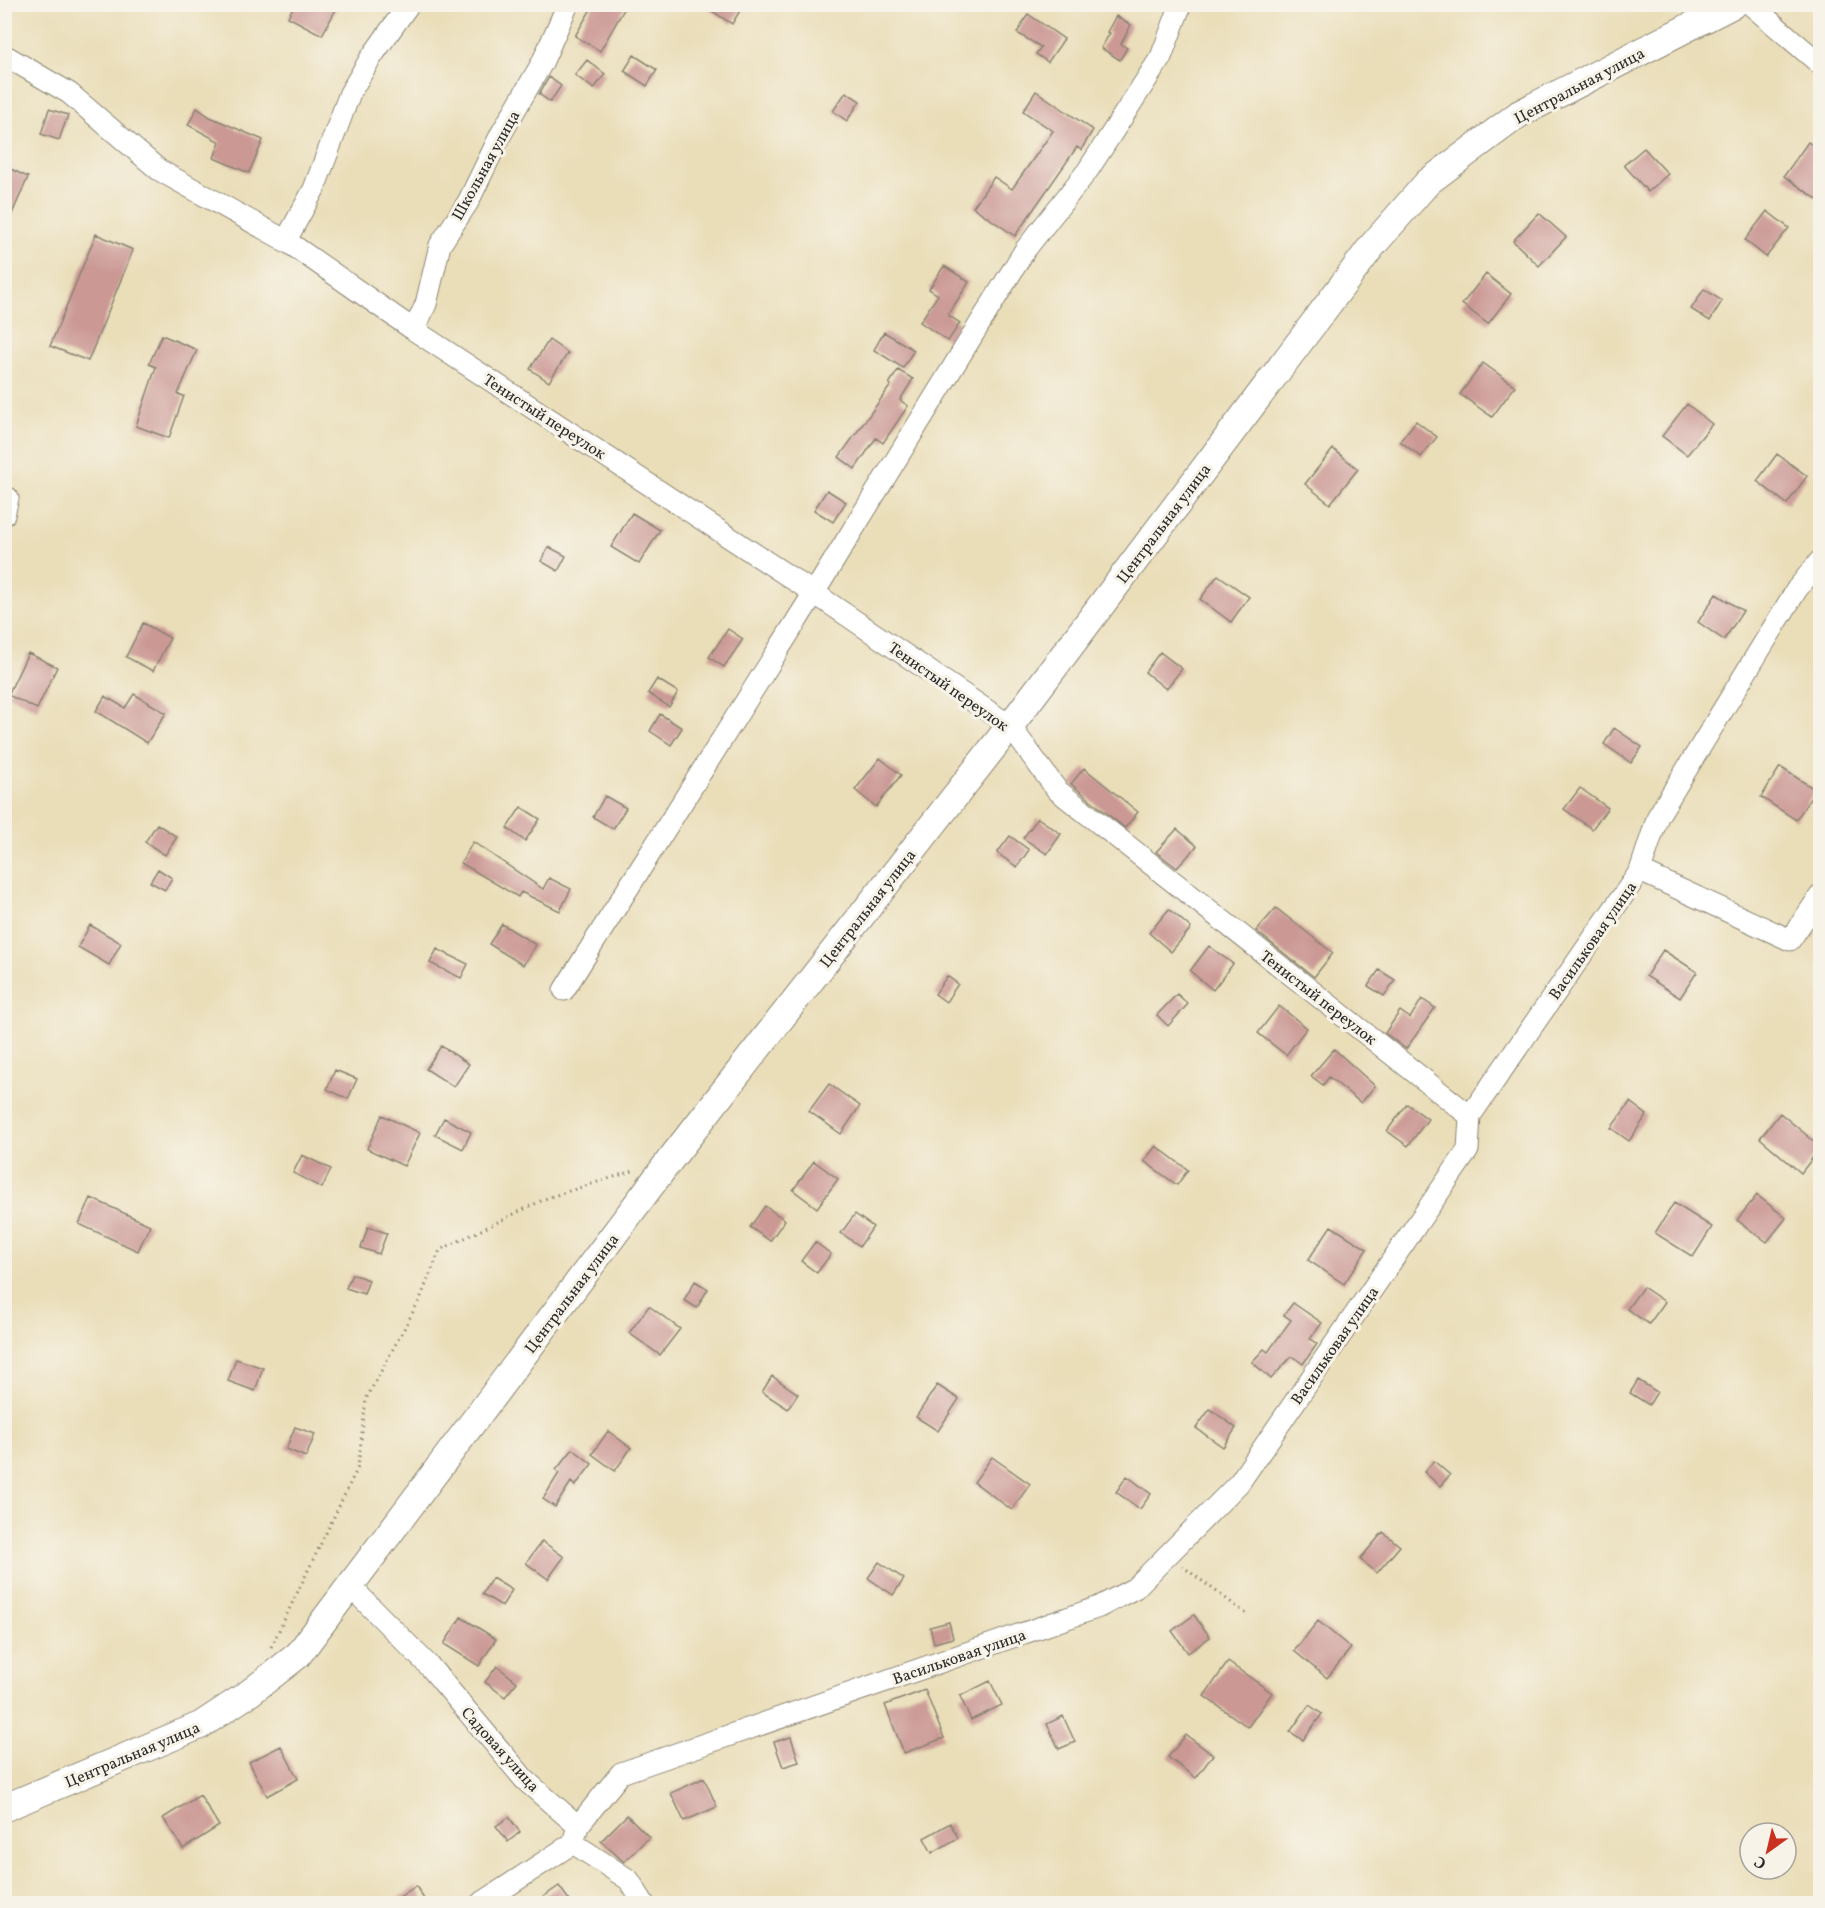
<svg xmlns="http://www.w3.org/2000/svg" width="1825" height="1908" font-family="Vollkorn,serif">
<style>
.building{fill:#cb9894}
.lines{fill:none;stroke-linecap:round;stroke-linejoin:round}
.minor-casing{stroke:#8a8472;stroke-width:23}
.tertiary-casing{stroke:#8a8472;stroke-width:29}
.path{stroke:#8a8472;stroke-width:3;stroke-dasharray:1.5 4.5;stroke-linecap:butt}
.minor{stroke:#fff;stroke-width:21}
.tertiary{stroke:#fff;stroke-width:27}
.labels{text-anchor:middle;stroke-width:6;stroke-linejoin:round;paint-order:stroke}
.street-label{font-size:16px;fill:#2b2b2b;stroke:#f7f3e8}
</style>
<rect width="100%" height="100%" fill="#f7f3e8"/>
<filter id="ink" filterUnits="userSpaceOnUse"><feTurbulence type="fractalNoise" baseFrequency=".0167" numOctaves="2"/><feDisplacementMap in="SourceGraphic" scale="12" xChannelSelector="R" yChannelSelector="G"/><feConvolveMatrix kernelMatrix="1 2 1 2 8 2 1 2 1" color-interpolation-filters="sRGB"/></filter>
<filter id="wash" filterUnits="userSpaceOnUse"><feTurbulence type="fractalNoise" baseFrequency=".008" numOctaves="4" result="noise"/><feDisplacementMap in="SourceGraphic" scale="24" xChannelSelector="R" yChannelSelector="G"/><feGaussianBlur stdDeviation="1.35" result="paint"/><feColorMatrix in="noise" values="0 0 0 0 0 0 0 0 0 0 0 0 0 0 0 0 0 1.4 0 .05"/><feComposite in="paint" operator="in"/></filter>
<g filter="url(#wash)">
<rect width="100%" height="100%" fill="#eadeb9"/>
<g id="blocks">
<path class="building" d="M 295,4 L 339,4 L 322,35 L 288,17 Z
M 594,4 L 627,4 L 600,51 L 575,36 Z
M 701,4 L 744,4 L 732,24 Z
M 1028,14 L 1064,39 L 1048,62 L 1036,54 L 1041,47 L 1017,33 Z
M 1116,16 L 1131,25 L 1121,44 L 1127,48 L 1120,60 L 1101,48 L 1110,33 L 1107,32 Z
M 634,55 L 657,70 L 647,86 L 624,71 Z
M 587,60 L 605,74 L 594,89 L 575,75 Z
M 549,77 L 561,86 L 550,102 L 539,94 Z
M 1036,91 L 1093,130 L 1081,150 L 1077,147 L 1015,236 L 973,207 L 994,177 L 1012,189 L 1053,131 L 1023,111 Z
M 846,92 L 860,101 L 847,121 L 833,111 Z
M 197,108 L 210,117 L 263,140 L 249,173 L 214,158 L 220,142 L 188,125 Z
M 49,109 L 68,115 L 59,140 L 41,134 Z
M 1808,142 L 1821,151 L 1821,202 L 1784,176 Z
M 1644,148 L 1668,174 L 1648,192 L 1624,165 Z
M 4,166 L 28,177 L 4,232 Z
M 1767,211 L 1789,228 L 1766,257 L 1745,240 Z
M 1539,213 L 1566,237 L 1539,266 L 1513,241 Z
M 96,234 L 133,250 L 88,361 L 50,346 Z
M 944,266 L 969,282 L 948,315 L 960,323 L 948,341 L 920,322 L 938,295 L 929,289 Z
M 1486,274 L 1511,294 L 1488,324 L 1462,304 Z
M 1704,289 L 1722,301 L 1710,321 L 1691,309 Z
M 884,332 L 914,350 L 903,368 L 874,350 Z
M 162,335 L 197,350 L 178,394 L 184,396 L 169,438 L 136,426 L 156,367 L 149,364 Z
M 549,340 L 568,353 L 549,382 L 530,369 Z
M 1483,363 L 1515,386 L 1492,417 L 1460,394 Z
M 898,370 L 913,379 L 900,400 L 908,406 L 883,443 L 876,438 L 855,469 L 839,457 L 891,385 L 889,384 Z
M 1687,404 L 1712,424 L 1687,455 L 1662,436 Z
M 1416,421 L 1437,437 L 1421,457 L 1400,441 Z
M 1333,449 L 1358,469 L 1330,504 L 1305,484 Z
M 1777,454 L 1807,476 L 1787,504 L 1757,481 Z
M 827,490 L 846,502 L 833,522 L 814,510 Z
M 632,513 L 660,530 L 639,564 L 611,547 Z
M 549,547 L 566,556 L 558,571 L 541,561 Z
M 1218,575 L 1249,597 L 1231,622 L 1200,599 Z
M 1716,594 L 1743,611 L 1724,640 L 1698,622 Z
M 143,623 L 170,638 L 153,671 L 126,657 Z
M 728,629 L 743,639 L 724,667 L 709,657 Z
M 1160,652 L 1182,669 L 1166,689 L 1145,672 Z
M 28,653 L 57,667 L 37,709 L 8,695 Z
M 657,679 L 678,692 L 669,707 L 648,693 Z
M 134,694 L 166,713 L 147,743 L 96,711 L 105,696 L 125,708 Z
M 660,714 L 682,728 L 671,745 L 650,731 Z
M 1614,728 L 1642,747 L 1631,763 L 1604,744 Z
M 880,758 L 901,775 L 876,807 L 855,790 Z
M 1780,767 L 1816,790 L 1796,820 L 1761,797 Z
M 1084,768 L 1138,812 L 1125,828 L 1071,784 Z
M 1580,788 L 1608,808 L 1592,829 L 1564,809 Z
M 605,796 L 626,808 L 613,829 L 593,817 Z
M 521,807 L 540,819 L 525,841 L 507,828 Z
M 1038,818 L 1061,834 L 1047,854 L 1023,838 Z
M 157,824 L 177,837 L 165,855 L 145,842 Z
M 1177,829 L 1197,846 L 1177,868 L 1156,852 Z
M 1010,836 L 1029,850 L 1017,867 L 997,853 Z
M 473,842 L 543,889 L 549,878 L 571,889 L 560,911 L 521,892 L 518,897 L 461,863 Z
M 158,869 L 172,878 L 165,890 L 150,882 Z
M 1276,908 L 1333,953 L 1314,977 L 1256,931 Z
M 1169,909 L 1191,928 L 1171,952 L 1149,933 Z
M 502,924 L 536,945 L 523,965 L 489,944 Z
M 90,925 L 121,943 L 109,965 L 78,947 Z
M 1209,946 L 1233,964 L 1213,990 L 1190,971 Z
M 437,949 L 468,964 L 461,978 L 430,963 Z
M 1663,950 L 1697,972 L 1680,998 L 1646,976 Z
M 1379,970 L 1395,980 L 1384,996 L 1368,986 Z
M 947,976 L 958,984 L 946,1002 L 935,994 Z
M 1177,994 L 1188,1004 L 1168,1026 L 1157,1015 Z
M 1422,999 L 1435,1008 L 1406,1049 L 1385,1033 L 1400,1011 L 1410,1018 Z
M 1279,1006 L 1307,1028 L 1286,1055 L 1258,1033 Z
M 441,1046 L 469,1064 L 454,1087 L 426,1069 Z
M 1334,1049 L 1375,1086 L 1361,1103 L 1329,1077 L 1323,1085 L 1311,1076 Z
M 335,1070 L 357,1079 L 348,1099 L 327,1089 Z
M 829,1084 L 860,1106 L 841,1134 L 809,1111 Z
M 1630,1102 L 1647,1115 L 1629,1141 L 1611,1128 Z
M 1407,1104 L 1428,1119 L 1408,1146 L 1387,1131 Z
M 1780,1113 L 1821,1147 L 1801,1173 L 1760,1138 Z
M 382,1115 L 420,1133 L 404,1166 L 367,1149 Z
M 444,1118 L 471,1132 L 463,1149 L 435,1135 Z
M 1156,1146 L 1188,1170 L 1177,1185 L 1144,1161 Z
M 302,1155 L 331,1169 L 322,1188 L 293,1173 Z
M 814,1161 L 838,1179 L 817,1208 L 793,1190 Z
M 1757,1195 L 1786,1218 L 1767,1242 L 1737,1220 Z
M 91,1198 L 150,1225 L 138,1251 L 79,1224 Z
M 1674,1203 L 1712,1227 L 1693,1257 L 1655,1233 Z
M 765,1206 L 785,1220 L 770,1241 L 750,1227 Z
M 855,1214 L 873,1227 L 860,1246 L 841,1233 Z
M 1331,1226 L 1367,1249 L 1344,1284 L 1308,1260 Z
M 368,1227 L 387,1233 L 379,1254 L 361,1248 Z
M 815,1242 L 831,1254 L 817,1273 L 801,1261 Z
M 352,1274 L 369,1280 L 364,1294 L 346,1288 Z
M 695,1281 L 708,1289 L 697,1308 L 684,1300 Z
M 1643,1287 L 1665,1302 L 1649,1324 L 1627,1309 Z
M 1293,1303 L 1322,1323 L 1310,1339 L 1317,1344 L 1303,1364 L 1292,1356 L 1271,1379 L 1252,1362 L 1264,1349 L 1268,1352 L 1291,1320 L 1284,1315 Z
M 649,1306 L 680,1329 L 660,1355 L 629,1333 Z
M 236,1359 L 263,1368 L 255,1391 L 228,1381 Z
M 772,1376 L 798,1394 L 788,1409 L 762,1392 Z
M 1638,1380 L 1657,1392 L 1649,1405 L 1630,1393 Z
M 937,1385 L 959,1399 L 938,1431 L 916,1417 Z
M 1210,1409 L 1236,1428 L 1223,1447 L 1196,1428 Z
M 295,1427 L 315,1434 L 306,1457 L 286,1449 Z
M 608,1431 L 631,1448 L 615,1471 L 592,1454 Z
M 573,1449 L 592,1464 L 575,1486 L 571,1482 L 555,1507 L 543,1499 L 559,1473 L 556,1470 Z
M 992,1457 L 1030,1484 L 1012,1510 L 974,1482 Z
M 1434,1461 L 1450,1475 L 1440,1486 L 1424,1472 Z
M 1127,1476 L 1151,1494 L 1140,1509 L 1116,1492 Z
M 1383,1532 L 1400,1546 L 1377,1573 L 1360,1559 Z
M 542,1541 L 564,1557 L 548,1579 L 526,1563 Z
M 879,1562 L 904,1579 L 893,1595 L 868,1578 Z
M 492,1578 L 512,1590 L 502,1606 L 482,1594 Z
M 1194,1615 L 1210,1637 L 1188,1653 L 1172,1631 Z
M 461,1617 L 496,1639 L 479,1666 L 444,1644 Z
M 1318,1621 L 1351,1648 L 1327,1678 L 1294,1651 Z
M 949,1622 L 953,1638 L 934,1643 L 930,1627 Z
M 1228,1662 L 1272,1693 L 1248,1727 L 1204,1696 Z
M 497,1666 L 517,1682 L 505,1697 L 485,1682 Z
M 990,1681 L 1002,1705 L 971,1720 L 960,1696 Z
M 925,1690 L 944,1738 L 904,1753 L 885,1705 Z
M 1309,1705 L 1322,1714 L 1303,1740 L 1290,1732 Z
M 1063,1716 L 1075,1742 L 1059,1749 L 1047,1724 Z
M 1186,1735 L 1213,1755 L 1196,1778 L 1168,1757 Z
M 791,1737 L 799,1762 L 783,1767 L 774,1742 Z
M 281,1746 L 298,1779 L 267,1796 L 249,1762 Z
M 704,1778 L 717,1807 L 684,1821 L 671,1793 Z
M 200,1795 L 219,1826 L 183,1849 L 163,1818 Z
M 627,1815 L 649,1837 L 624,1862 L 601,1841 Z
M 509,1817 L 520,1832 L 508,1842 L 496,1826 Z
M 950,1823 L 958,1838 L 932,1853 L 924,1838 Z
M 416,1886 L 427,1904 L 389,1904 Z
M 559,1886 L 572,1904 L 533,1904 Z"/>
</g>
</g>
<g filter="url(#ink)">
<use href="#blocks" fill-opacity="0" stroke="#8a8472" stroke-width="1.5"/>
<g class="lines">
<defs>
<path id="minor" d="M 1750,4 L 1820,64
M 4,55 L 69,93 L 159,170 L 288,242 L 414,330 L 814,593 L 1010,726 L 1057,790 L 1470,1116
M 285,242 L 314,189 L 350,93 L 370,59 L 409,4
M 414,330 L 426,304 L 440,245 L 468,202 L 501,134 L 542,63 L 568,4
M 4,515 L 8,498
M 1640,871 L 1790,940 L 1820,896
M 564,990 L 814,593 L 1025,250 L 1088,170 L 1161,57 L 1181,4
M 351,1587 L 431,1668 L 525,1780 L 578,1826 L 573,1843 L 629,1880 L 644,1904
M 578,1826 L 621,1773 L 1099,1607 L 1135,1588 L 1239,1483 L 1468,1150 L 1470,1116 L 1640,871 L 1658,816 L 1797,589 L 1820,561
M 480,1904 L 573,1843"/>
<path id="tertiary" d="M 4,1808 L 201,1725 L 248,1694 L 298,1655 L 670,1160 L 1010,726 L 1372,246 L 1428,182 L 1519,114 L 1734,4"/>
</defs>
<use href="#minor" class="minor-casing"/>
<use href="#tertiary" class="tertiary-casing"/>
<path class="path" d="M 1182,1566 L 1248,1615
M 271,1647 L 358,1467 L 366,1399 L 420,1299 L 440,1250 L 547,1198 L 633,1171"/>
<use href="#minor" class="minor"/>
<use href="#tertiary" class="tertiary"/>
</g>
</g>
<g class="labels">
<g class="street-label">
<text transform="translate(1579 85) rotate(-28)" y="6">Центральная улица</text>
<text transform="translate(485 165) rotate(-61)" y="6">Школьная улица</text>
<text transform="translate(545 416) rotate(33)" y="6">Тенистый переулок</text>
<text transform="translate(1163 523) rotate(-53)" y="6">Центральная улица</text>
<text transform="translate(949 686) rotate(35)" y="6">Тенистый переулок</text>
<text transform="translate(867 908) rotate(-52)" y="6">Центральная улица</text>
<text transform="translate(1592 940) rotate(-55)" y="6">Васильковая улица</text>
<text transform="translate(1319 997) rotate(38)" y="6">Тенистый переулок</text>
<text transform="translate(571 1293) rotate(-53)" y="6">Центральная улица</text>
<text transform="translate(1334 1345) rotate(-55)" y="6">Васильковая улица</text>
<text transform="translate(959 1656) rotate(-19)" y="6">Васильковая улица</text>
<text transform="translate(501 1749) rotate(48)" y="6">Садовая улица</text>
<text transform="translate(132 1754) rotate(-23)" y="6">Центральная улица</text>
</g>
</g>
<rect width="1825" height="1908" fill="none" stroke="#f7f3e8" stroke-width="24"/>
<g transform="translate(1768 1851) rotate(214)"><circle r="28" fill="#f7f3e8" stroke="#a5a39c" stroke-width="1.5"/>
<path d="M0-4.5L10 22L0 15L-10 22Z" fill="#c8321e"/>
<text y="-9" font-size="16" font-weight="bold" text-anchor="middle" fill="#2b2b2b">С</text>
</g>
</svg>
